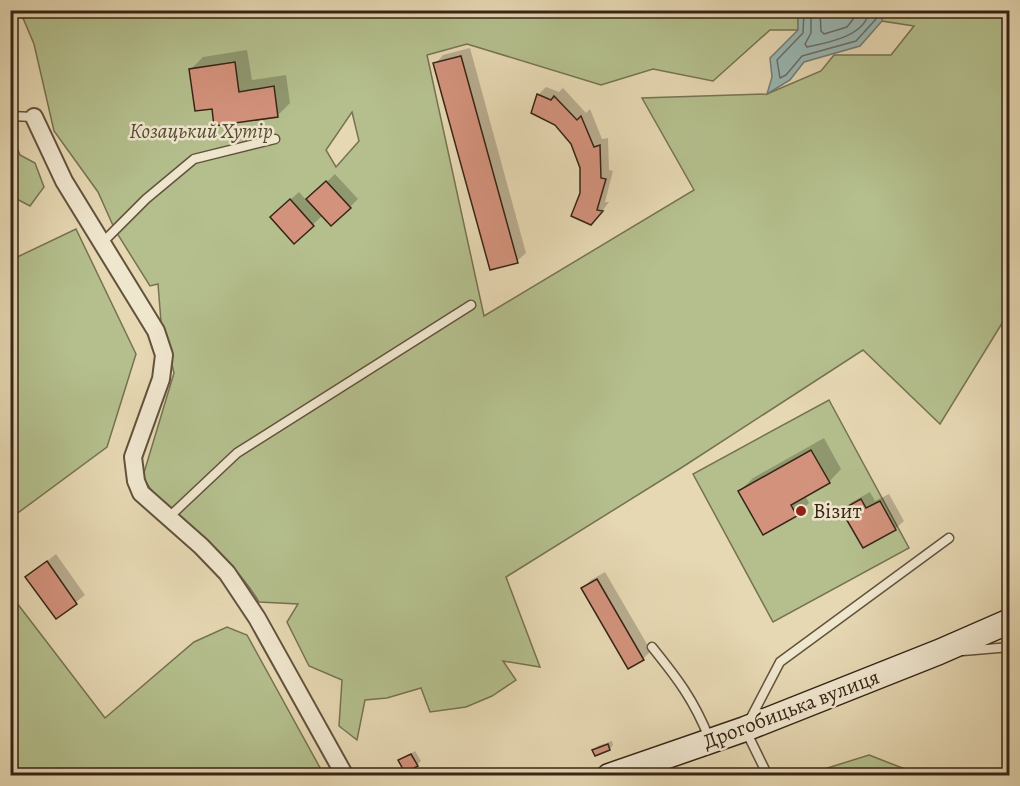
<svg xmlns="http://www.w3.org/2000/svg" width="1020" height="786" font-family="Alegreya,serif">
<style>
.green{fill:#b4bf8d;stroke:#767252;stroke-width:1.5;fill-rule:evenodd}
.water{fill:#99b8b5;stroke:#727d75;stroke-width:1.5}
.shadow{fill:#0003}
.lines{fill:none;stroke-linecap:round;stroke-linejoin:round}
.shore{stroke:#686e66;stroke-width:1.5}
.building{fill:#d3927c;stroke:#372516;stroke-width:1.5}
.service-casing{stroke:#63523d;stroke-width:11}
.minor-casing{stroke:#63523d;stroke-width:20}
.secondary-casing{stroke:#372516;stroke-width:27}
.service{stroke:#efe6ce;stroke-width:8}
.minor{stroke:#efe6ce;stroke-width:16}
.secondary{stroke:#efe6ce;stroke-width:24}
.poi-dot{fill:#8f2418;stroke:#efe6ce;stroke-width:2}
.labels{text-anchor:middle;stroke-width:5;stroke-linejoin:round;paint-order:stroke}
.park-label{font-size:21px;font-style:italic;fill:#564c34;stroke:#efe6ce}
.poi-label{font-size:21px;fill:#372516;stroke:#efe6ce;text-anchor:start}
.street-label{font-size:21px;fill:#372516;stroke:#efe6ce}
</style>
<rect width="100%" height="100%" fill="#e6d8b3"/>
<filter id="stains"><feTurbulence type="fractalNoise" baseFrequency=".00333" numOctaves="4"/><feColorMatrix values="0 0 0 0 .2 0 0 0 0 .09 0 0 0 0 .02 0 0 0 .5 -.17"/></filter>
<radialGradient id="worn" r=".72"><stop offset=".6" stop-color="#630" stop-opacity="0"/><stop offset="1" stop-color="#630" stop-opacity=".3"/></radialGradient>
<path class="green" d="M 20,11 L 798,11 L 798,30 L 770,30 L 713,81 L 653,69 L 601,85 L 467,44 L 427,55 L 484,316 L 694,190 L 642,98 L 767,94 L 821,71 L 834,55 L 891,55 L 914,26 L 882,21 L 883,11 L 1009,11 L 1009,312 L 940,424 L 863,350 L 681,468 L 506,577 L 540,667 L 503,661 L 516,680 L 492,696 L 466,707 L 430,712 L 421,688 L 387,698 L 365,700 L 357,740 L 339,726 L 342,680 L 309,666 L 287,622 L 298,604 L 259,602 C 244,577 222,555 201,535 C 181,516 154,501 143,476 L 174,373 L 161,322 L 158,284 L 150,286 L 115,230 L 98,192 L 54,131 L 34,44 ZM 352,112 L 359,141 L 336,167 L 326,150 Z
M 10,131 L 20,155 L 35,163 L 44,187 L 30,206 L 11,196 Z
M 76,229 L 136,354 L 107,447 L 11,518 L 11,260 Z
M 829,400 L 909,548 L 773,622 L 693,474 Z
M 10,594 L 105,718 L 194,642 L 227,627 L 247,635 L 324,775 L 11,775 Z
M 869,755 L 905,769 L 994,775 L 805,775 Z"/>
<path class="water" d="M 798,11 L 883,11 L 882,21 L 860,46 L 804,62 L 790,80 L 767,94 L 772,77 L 770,58 L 798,30 Z"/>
<path class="shadow" d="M 470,48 L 526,253 L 517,261 L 435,64 L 443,55 Z
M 247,50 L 252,80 L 286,75 L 290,103 L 278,115 L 213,107 L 190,70 L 203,57 Z
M 546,87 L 559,92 L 563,88 L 586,113 L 590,109 L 602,139 L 608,138 L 609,170 L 613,171 L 605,202 L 609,202 L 600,214 L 581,193 L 582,167 L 573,144 L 538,95 Z
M 335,174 L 358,199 L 350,207 L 323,215 L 295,242 L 280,209 L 299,192 L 307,201 Z
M 824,438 L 841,469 L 829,482 L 805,495 L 809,503 L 796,515 L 740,491 L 753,478 Z
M 870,492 L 875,501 L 889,494 L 904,521 L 895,529 L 863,546 L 843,510 L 852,502 Z
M 56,554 L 85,595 L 57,617 L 27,577 Z
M 605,572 L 651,651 L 643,659 L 583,588 L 591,580 Z
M 612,741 L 613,745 L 610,749 L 594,750 L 598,746 Z
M 415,751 L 421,761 L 417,765 L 400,760 Z"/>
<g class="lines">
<path class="shore" d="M 804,10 L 803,33 L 777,60 L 780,78 L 786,75 L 802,56 L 856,41 L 876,19 L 877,10
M 811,10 L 811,33 L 805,44 L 807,47 C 827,43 867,36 869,10
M 820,10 L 821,31 L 824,34 L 847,27 L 860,10"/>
</g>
<path class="building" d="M 461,56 L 518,263 L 490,270 L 433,63 Z
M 235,62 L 239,92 L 274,86 L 278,117 L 214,126 L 212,109 L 195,111 L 189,69 Z
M 537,94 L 551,100 L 554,96 L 577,120 L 581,116 L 594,147 L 600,145 L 601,178 L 606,179 L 597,210 L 603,211 L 591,225 L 571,216 L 580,193 L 580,168 L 571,144 L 555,125 L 531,113 Z
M 326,181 L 351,208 L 331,226 L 306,199 Z
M 290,199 L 314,226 L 294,244 L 270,217 Z
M 811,450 L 830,483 L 791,505 L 797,516 L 763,535 L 738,491 Z
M 861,499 L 866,508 L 880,501 L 896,530 L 863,548 L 841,510 Z
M 47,561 L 77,604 L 56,619 L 25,577 Z
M 597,579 L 644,660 L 628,669 L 581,588 Z
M 608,744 L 610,750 L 595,756 L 592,750 Z
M 411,754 L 418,766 L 405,773 L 398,760 Z"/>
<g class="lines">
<defs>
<path id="service" d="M 10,116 L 34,117
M 101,244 L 146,199 L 194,159 L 275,139
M 168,518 L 237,453 L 471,305
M 652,647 C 677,678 694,700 709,738
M 963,651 L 1010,647
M 768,776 L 745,729 L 780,662 L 949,538"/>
<path id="minor" d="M 34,117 L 64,181 L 156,331 L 164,355 L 161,379 L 133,457 L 136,481 L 141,493 L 201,546 L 227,573 L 257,618 L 345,776"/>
<path id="secondary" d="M 609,776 L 745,729 L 939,652 L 1010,621"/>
</defs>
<use href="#service" class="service-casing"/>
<use href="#minor" class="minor-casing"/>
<use href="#secondary" class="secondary-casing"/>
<use href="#service" class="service"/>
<use href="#minor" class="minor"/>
<use href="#secondary" class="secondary"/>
</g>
<circle class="poi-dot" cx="801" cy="511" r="6"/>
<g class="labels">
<g class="park-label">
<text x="201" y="138">Козацький Хутір</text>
</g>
<g class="poi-label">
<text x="813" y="518">Візит</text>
</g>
<g class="street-label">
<text transform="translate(791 709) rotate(-21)" y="7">Дрогобицька вулиця</text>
</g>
</g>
<rect width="1020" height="786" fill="none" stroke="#e6d8b3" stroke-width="36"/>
<rect x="12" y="12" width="996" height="762" fill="none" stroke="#372516" stroke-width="3"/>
<rect x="18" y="18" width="984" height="750" fill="none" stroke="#372516" stroke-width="1.5"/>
<rect width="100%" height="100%" filter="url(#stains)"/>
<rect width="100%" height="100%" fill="url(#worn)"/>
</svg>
